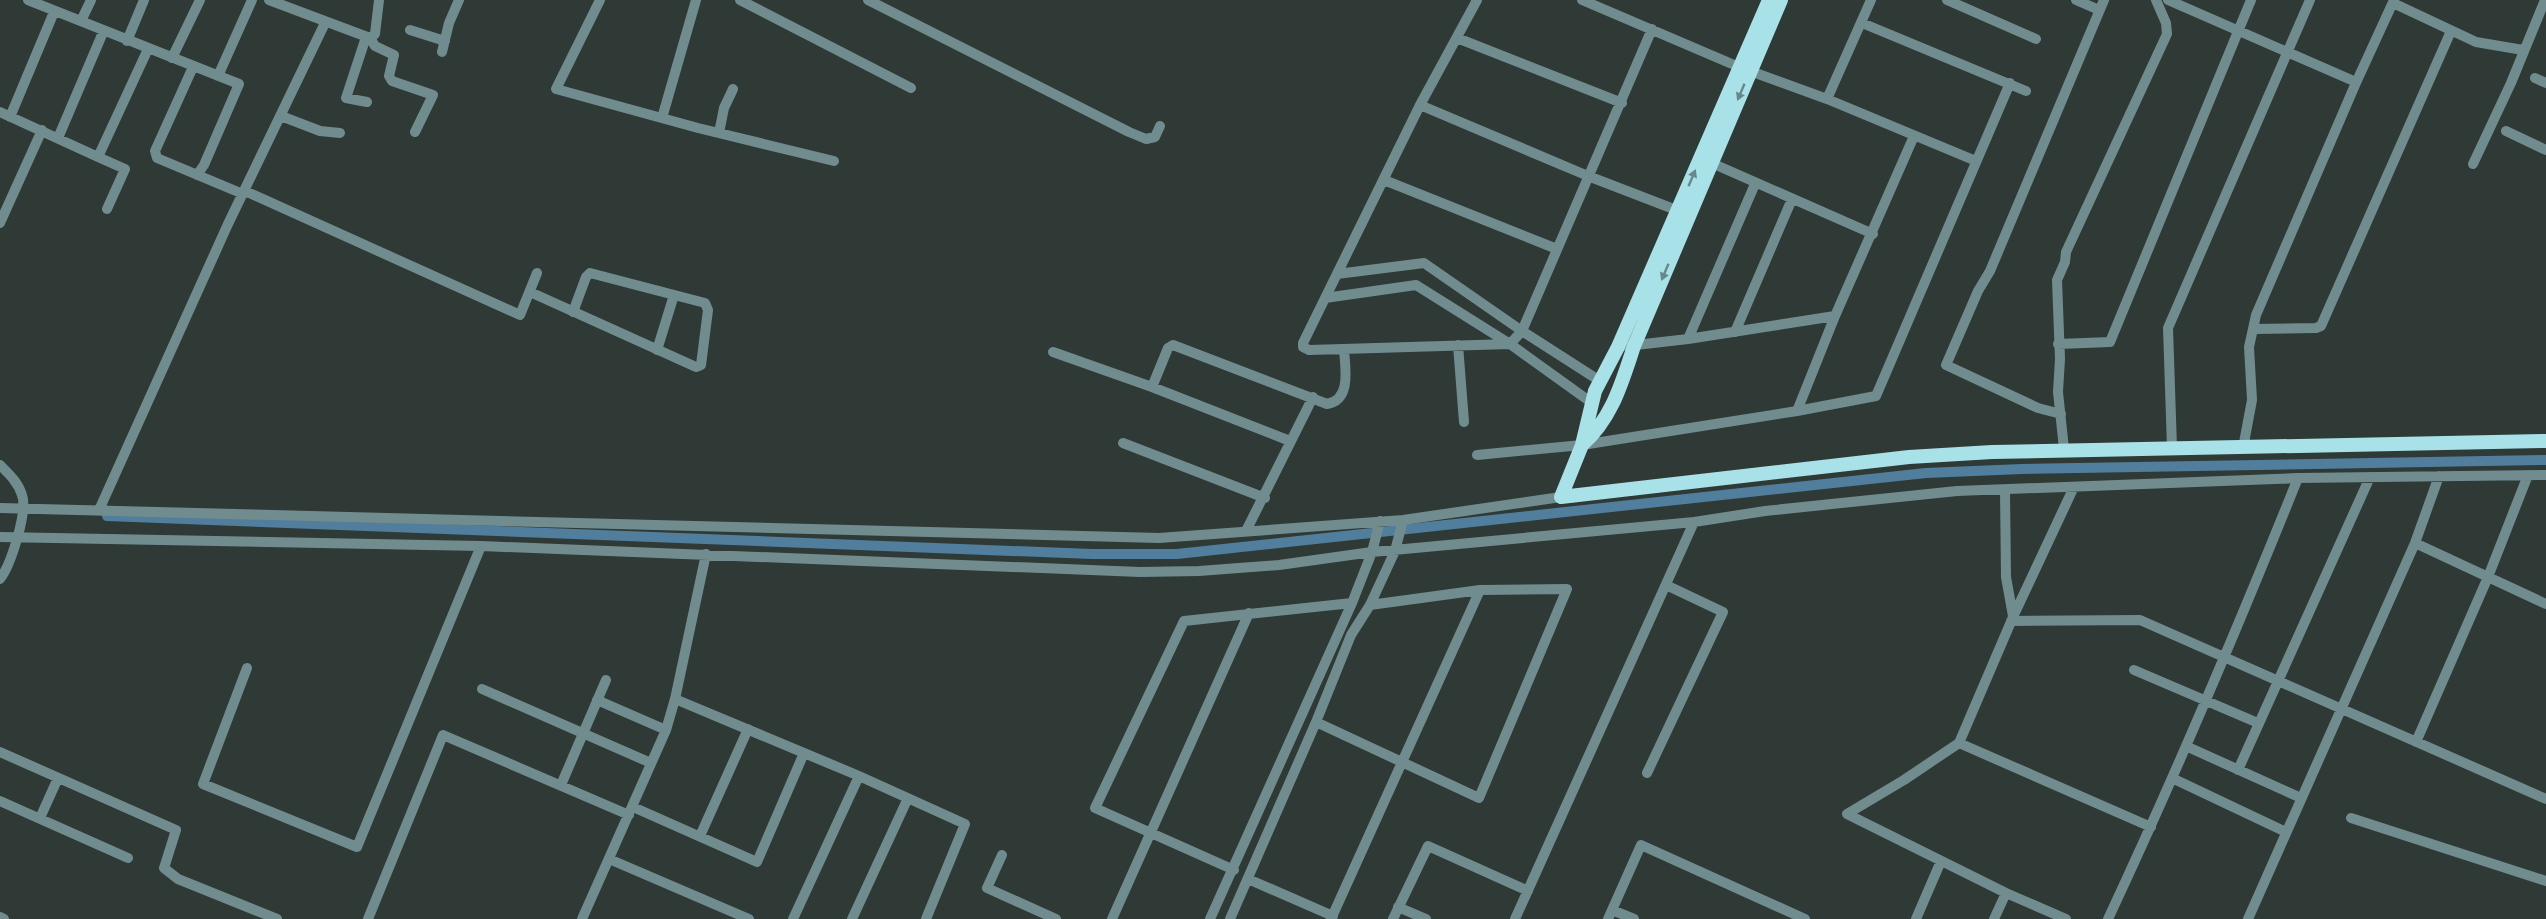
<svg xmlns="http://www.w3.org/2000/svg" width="2546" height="919" font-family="'DM Sans',sans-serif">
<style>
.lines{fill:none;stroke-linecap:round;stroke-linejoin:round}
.canal{stroke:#517e9c;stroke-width:10}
.minor{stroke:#718c8f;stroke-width:10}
.major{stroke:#a9e1e9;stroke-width:14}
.oneway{fill:#67888a}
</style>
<rect width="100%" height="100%" fill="#2f3936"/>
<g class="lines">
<path class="canal" d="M 107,516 L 1092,554 L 1177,554 L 1926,473 L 2022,469 L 2546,460"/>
<path class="minor" d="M 28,0 L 239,84 L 204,165 L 197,175
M 269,0 L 370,38 L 375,34 L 379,0
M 600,0 L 556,89 L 698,128 L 834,161
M 740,0 L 911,88
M 868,0 L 1129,132 L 1146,139 L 1155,137 L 1160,126
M 1477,0 L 1420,105 L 1303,343 L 1303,347 L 1309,350 L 1510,344 L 1522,331 L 1652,29
M 1582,0 L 1739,67 L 1827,99 L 1976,161
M 1947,0 L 2036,39
M 2076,0 L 2099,10
M 2168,0 L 2356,82
M 2393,3 L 2476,42 L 2523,50
M 81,21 L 91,0
M 1862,23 L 2026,91
M 410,30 L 445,41
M 366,37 L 346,98 L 367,102
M 370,38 L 375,46 L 394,55 L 389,76 L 392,81 L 433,95 L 415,132
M 1457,38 L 1622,103
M 127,41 L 144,0
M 442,52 L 449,23 L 459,0
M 172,58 L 200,0
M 193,67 L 155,151 L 157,158 L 243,194
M 218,76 L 252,0
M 2535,78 L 2546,83
M 1827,99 L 1871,0
M 1420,105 L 1588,176 L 1684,213
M 0,112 L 98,157 L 148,49
M 281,116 L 320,131 L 340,133
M 10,117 L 54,12
M 662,118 L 696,0
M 2506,131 L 2546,150
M 719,133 L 724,108 L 733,89
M 58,138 L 104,30
M 98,157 L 125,169 L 107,209
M 1707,161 L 1873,234
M 2473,164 L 2511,83 L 2545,0
M 1384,180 L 1557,249
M 245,191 L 520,315 L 537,273
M 0,223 L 42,130
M 1337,274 L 1424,263 L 1522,331 L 1600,381
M 530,292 L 696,367 L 701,365 L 708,310 L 705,303 L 590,273 L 586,277 L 573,312
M 1325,298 L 1416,285 L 1510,344 L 1592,403
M 2254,329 L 2316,328 L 2321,326 L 2451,31
M 1735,332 L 1792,199
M 1688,339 L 1755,184
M 2058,344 L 2110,342 L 2251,0
M 1458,345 L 1464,422
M 1627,346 L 1688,339 L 1835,316
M 657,350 L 674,295
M 1053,352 L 1152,387 L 1290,441
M 1152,387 L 1168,348 L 1173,345 L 1327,404 C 1352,400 1345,367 1344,349
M 1797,411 L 1835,316 L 1914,136
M 2061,414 L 2038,408 L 1946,365 L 1978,291 L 1990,271 L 2104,0
M 1123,443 L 1265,498
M 2172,448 L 2168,328 L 2310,0
M 2243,448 L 2252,400 L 2249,347 L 2256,315 L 2355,85 L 2394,0
M 2064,449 L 2058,392 L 2060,359 L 2057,280 L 2065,262 L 2066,252 L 2167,34 L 2166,23 L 2156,0
M 1477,455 L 1582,445 L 1797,411 L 1876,396 L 2010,83
M 0,465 C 9,474 18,482 22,495 C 28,511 11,565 0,579
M 2005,491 L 2006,577 L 2013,616
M 0,508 L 1159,538 L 1403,520 L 1561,497
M 99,510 L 228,224 L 325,23
M 1246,531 L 1313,397
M 0,537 L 481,546 L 1140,572 L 1199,571 L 1279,565 L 1372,552 L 1694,522 L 1765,511 L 1957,491 L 2298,478 L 2546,475
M 2415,543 L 2546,604
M 2011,621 L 2140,620 L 2546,799
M 247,668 L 203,784 L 357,847 L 481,546
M 2134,670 L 2258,723
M 482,689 L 651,763
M 675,699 L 859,776 L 965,824 L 926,919
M 597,700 L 666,730
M 1316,722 L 1479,798 L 1567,589 L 1480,590 L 1370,605
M 2416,742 L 2488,577 L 2528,475
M 1959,743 L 2151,827
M 2188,747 L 2301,798
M 0,752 L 176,830 L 164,868 L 178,879 L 277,919
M 2238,770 L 2370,477
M 1647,773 L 1723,612 L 1666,585
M 2174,779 L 2286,832
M 561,785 L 606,680
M 0,801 L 128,858
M 633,807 L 757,862 L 804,753
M 1847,814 L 1904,780 L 1959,743 L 2013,617 L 2073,489
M 1847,814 L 2006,893 L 2066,919
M 40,818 L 58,778
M 2351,818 L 2546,881
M 700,836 L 748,729
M 1002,855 L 987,888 L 1056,919
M 609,859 L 749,919
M 1234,870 L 1095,808 L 1184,621 L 1352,603
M 1248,879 L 1333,916
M 1398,907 L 1426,919
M 1612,910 L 1634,919
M 0,917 L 4,919
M 368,919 L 443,735 L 629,815
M 582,919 L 666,730 L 675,699 L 706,554
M 793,919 L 859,776
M 852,919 L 908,798
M 1112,919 L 1249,613
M 1210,919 L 1352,603 L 1372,552 L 1380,521
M 1230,919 L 1316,722 L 1351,635 L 1370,605 L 1395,551 L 1403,520
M 1331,919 L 1480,590
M 1393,919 L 1428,846 L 1528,891
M 1515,919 L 1694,522
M 1608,919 L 1641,845 L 1805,919
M 1916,919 L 1941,861
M 1994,919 L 2006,893
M 2108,919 C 2176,774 2238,627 2298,478
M 2248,919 L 2415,543 L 2439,476"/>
<path class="major" d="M 1769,0 L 1618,347 L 1595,391 L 1582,445 L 1561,497 L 1909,457 L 1992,452 L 2546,441
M 1582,445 C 1612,419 1622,382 1634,346 L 1781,0"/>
</g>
<defs><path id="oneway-solid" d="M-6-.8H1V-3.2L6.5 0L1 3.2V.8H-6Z" transform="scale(1.5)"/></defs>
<g class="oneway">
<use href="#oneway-solid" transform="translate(1741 92) rotate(113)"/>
<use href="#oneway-solid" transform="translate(1692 178) rotate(-67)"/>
<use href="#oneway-solid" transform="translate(1665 272) rotate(113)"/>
</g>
</svg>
